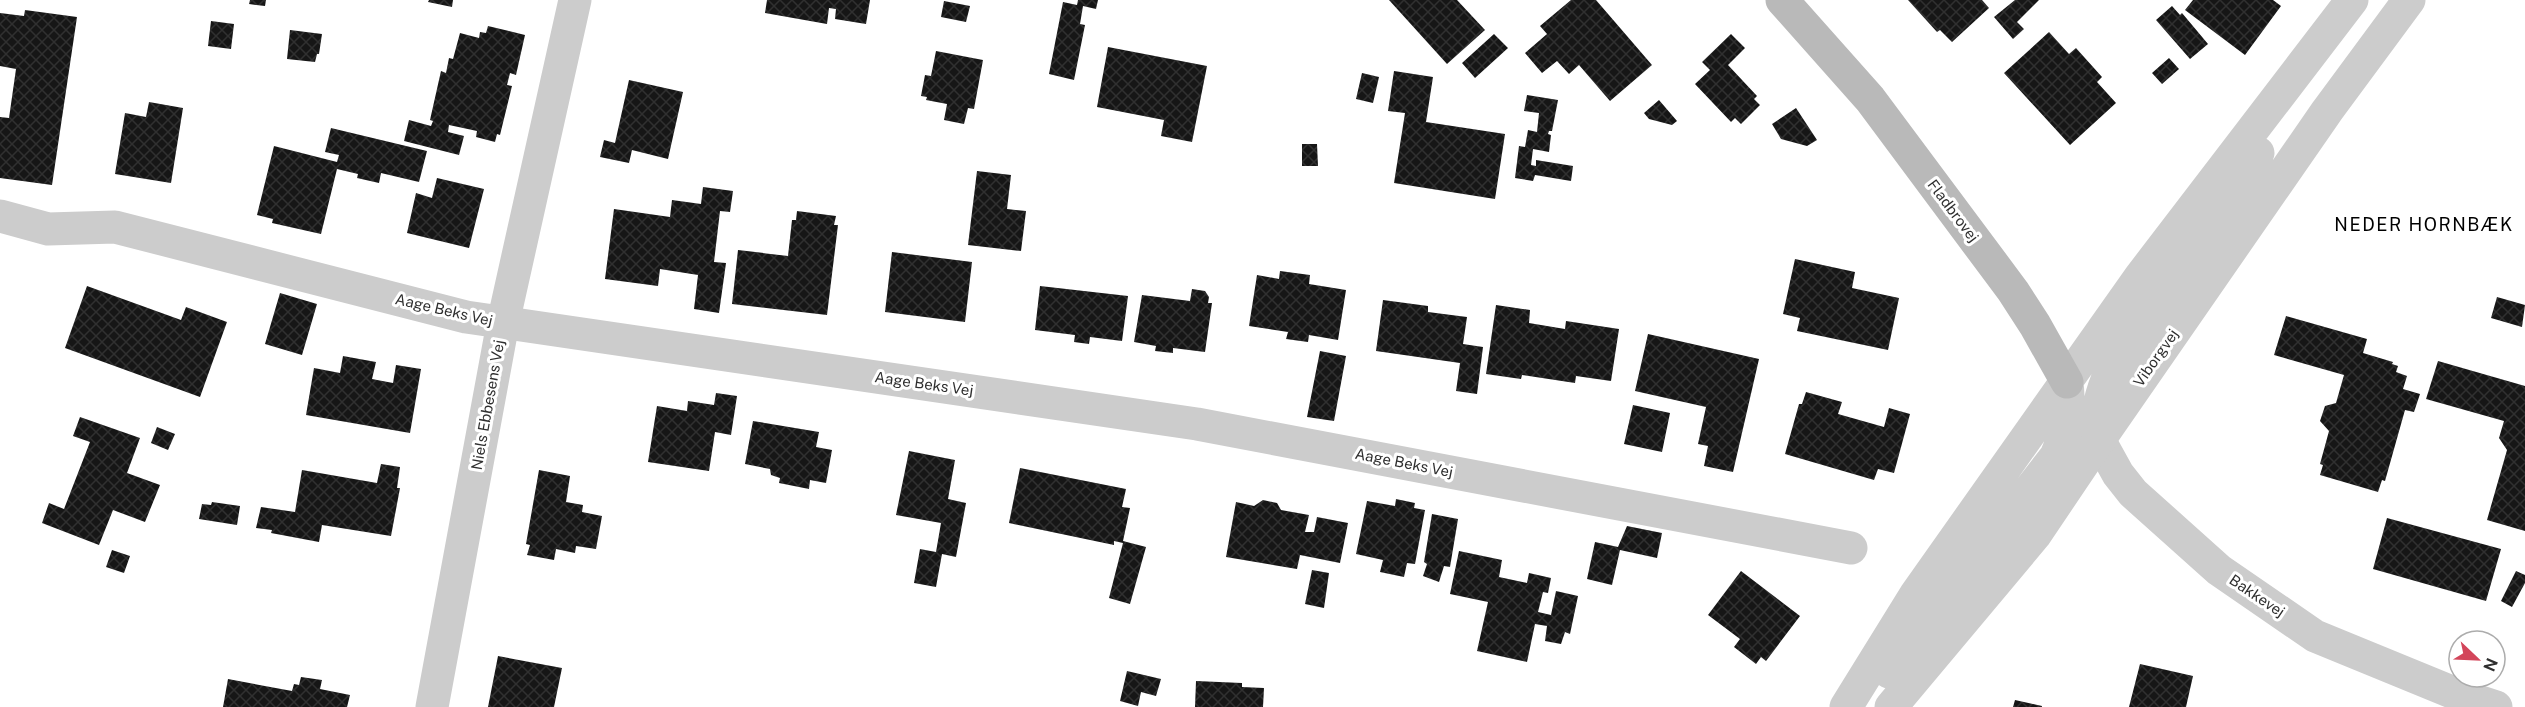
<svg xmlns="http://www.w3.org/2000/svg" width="2525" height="707" font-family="'Public Sans',sans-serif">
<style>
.building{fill:url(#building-cross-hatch)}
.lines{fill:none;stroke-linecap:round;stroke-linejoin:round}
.minor{stroke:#ccc;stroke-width:33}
.tertiary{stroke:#ccc;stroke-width:33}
.secondary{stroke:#b9b9b9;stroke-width:33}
.labels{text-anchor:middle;stroke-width:6;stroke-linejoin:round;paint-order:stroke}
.street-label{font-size:15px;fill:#2f2f2f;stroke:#fff}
.quarter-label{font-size:18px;letter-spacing:1.5px;fill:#000;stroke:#fff}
</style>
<defs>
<pattern id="building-cross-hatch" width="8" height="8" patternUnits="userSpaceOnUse" patternTransform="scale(1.5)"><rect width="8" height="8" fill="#161616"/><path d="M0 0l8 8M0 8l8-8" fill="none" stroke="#303030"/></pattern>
</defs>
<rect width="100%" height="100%" fill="#fff"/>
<path class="building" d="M 250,0 L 266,0 L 265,6 L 249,4 Z
M 429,0 L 453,0 L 452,7 L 428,2 Z
M 767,0 L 870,0 L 866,24 L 835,19 L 836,9 L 829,8 L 827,24 L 765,13 Z
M 1078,0 L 1098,0 L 1096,9 L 1083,6 L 1080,24 L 1085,25 L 1074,80 L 1049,74 L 1063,2 L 1077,5 Z
M 1389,0 L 1457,0 L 1485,30 L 1447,64 Z
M 1571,0 L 1596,0 L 1652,65 L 1610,101 L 1579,65 L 1569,74 L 1557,61 L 1542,73 L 1525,53 L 1547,34 L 1540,26 Z
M 1908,0 L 1982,0 L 1989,8 L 1952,42 L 1940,30 L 1937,32 Z
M 2015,0 L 2039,0 L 2017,22 L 2024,29 L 2013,39 L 1994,17 Z
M 2193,0 L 2273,0 L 2281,6 L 2245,55 L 2185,10 Z
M 944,1 L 970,6 L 966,22 L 941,17 Z
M 2172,6 L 2180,15 L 2182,13 L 2208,44 L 2190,59 L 2156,20 Z
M 25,10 L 77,17 L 52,185 L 0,178 L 0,117 L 9,118 L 16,69 L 0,66 L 0,13 L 24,16 Z
M 211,21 L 234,24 L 231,49 L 208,46 Z
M 488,26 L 525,35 L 516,75 L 510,73 L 507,85 L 512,86 L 500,135 L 497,134 L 495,142 L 476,137 L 477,131 L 449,125 L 448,132 L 464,136 L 459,155 L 404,141 L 409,120 L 431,126 L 433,121 L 430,120 L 441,71 L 446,73 L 449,58 L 453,59 L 460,33 L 479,38 L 480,32 L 486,33 Z
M 290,30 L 322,34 L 319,54 L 317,54 L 315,62 L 287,59 Z
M 2049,32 L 2069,54 L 2076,48 L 2102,77 L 2097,82 L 2116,103 L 2070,145 L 2004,73 Z
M 1494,34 L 1508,48 L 1475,78 L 1462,63 Z
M 1731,34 L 1745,48 L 1728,65 L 1757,96 L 1754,99 L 1760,105 L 1741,124 L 1735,118 L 1731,122 L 1695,84 L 1710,70 L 1702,62 Z
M 1108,47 L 1207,66 L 1192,142 L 1161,136 L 1164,120 L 1097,107 Z
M 936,51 L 983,60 L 974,109 L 968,108 L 964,124 L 944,120 L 947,104 L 926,100 L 927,97 L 921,96 L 925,75 L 931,76 Z
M 2169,58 L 2179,69 L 2162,84 L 2152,73 Z
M 1394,71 L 1433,77 L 1426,122 L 1505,134 L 1495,199 L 1394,183 L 1405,113 L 1388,111 Z
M 1362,73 L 1379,77 L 1373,103 L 1356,99 Z
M 629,80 L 683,92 L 668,159 L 632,150 L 629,163 L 600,157 L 604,140 L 615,143 Z
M 1527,95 L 1558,100 L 1552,131 L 1549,131 L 1548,134 L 1551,135 L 1549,152 L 1533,149 L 1531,165 L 1536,166 L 1536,160 L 1573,166 L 1571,181 L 1535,175 L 1533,181 L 1515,178 L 1519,146 L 1525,147 L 1528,130 L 1537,132 L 1539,113 L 1524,111 Z
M 1659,100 L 1677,121 L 1672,125 L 1649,119 L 1644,113 Z
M 149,102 L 183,108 L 171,183 L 115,174 L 125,113 L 146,117 Z
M 1796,108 L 1817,140 L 1807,146 L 1781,139 L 1772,124 Z
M 331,128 L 427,151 L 419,182 L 381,173 L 379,183 L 357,178 L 358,174 L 337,169 L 321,234 L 272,223 L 273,219 L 257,215 L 274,146 L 337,162 L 339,155 L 325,152 Z
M 1302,144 L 1317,144 L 1318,166 L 1302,166 Z
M 977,171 L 1011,175 L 1007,209 L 1026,211 L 1021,251 L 968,245 Z
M 437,178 L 484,189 L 469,248 L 407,233 L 416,193 L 432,198 Z
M 703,187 L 733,191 L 730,212 L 720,211 L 714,262 L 726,263 L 719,313 L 694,309 L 698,275 L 660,269 L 658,286 L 605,279 L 614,209 L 670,217 L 672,200 L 701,204 Z
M 797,211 L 836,216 L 834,225 L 838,225 L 827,315 L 732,304 L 738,250 L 788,256 L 792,220 L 796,220 Z
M 892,252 L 972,262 L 965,322 L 885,312 Z
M 1795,259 L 1855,272 L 1852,288 L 1899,298 L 1888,350 L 1797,331 L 1800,318 L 1783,314 Z
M 1280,271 L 1310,275 L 1309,284 L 1346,290 L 1338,340 L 1309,335 L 1308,342 L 1286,339 L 1288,332 L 1249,326 L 1257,275 L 1279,279 Z
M 87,286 L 181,320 L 186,307 L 227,322 L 200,397 L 65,348 Z
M 1040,286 L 1128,296 L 1122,341 L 1090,337 L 1089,344 L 1074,342 L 1075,335 L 1035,330 Z
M 1192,289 L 1205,291 L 1209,297 L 1208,303 L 1212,303 L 1205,352 L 1173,348 L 1173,353 L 1155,351 L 1156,346 L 1134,342 L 1142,295 L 1190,301 Z
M 280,293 L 317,304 L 302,355 L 265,344 Z
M 2497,297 L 2525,305 L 2522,327 L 2491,318 Z
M 1383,300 L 1428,306 L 1428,312 L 1467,317 L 1463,344 L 1483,347 L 1477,394 L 1456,391 L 1460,363 L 1376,351 Z
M 1496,305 L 1530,310 L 1529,323 L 1565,329 L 1566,321 L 1619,329 L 1611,381 L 1576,376 L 1575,383 L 1522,375 L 1521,379 L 1486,374 Z
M 2286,316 L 2367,339 L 2363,353 L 2393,362 L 2392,364 L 2398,366 L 2396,372 L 2407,376 L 2403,389 L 2420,394 L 2414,412 L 2405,410 L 2385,481 L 2382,480 L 2378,492 L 2320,475 L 2323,465 L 2320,464 L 2329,431 L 2320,421 L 2325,406 L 2336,403 L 2344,375 L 2274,355 Z
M 1648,334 L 1759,359 L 1733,472 L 1704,466 L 1708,446 L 1698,444 L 1706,407 L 1635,391 Z
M 1320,351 L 1346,356 L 1334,421 L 1307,417 Z
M 343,356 L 376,362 L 372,379 L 393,383 L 396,365 L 421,369 L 410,433 L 306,415 L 314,368 L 340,373 Z
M 2438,361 L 2525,386 L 2525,531 L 2487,520 L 2507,450 L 2499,438 L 2504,421 L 2426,399 Z
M 1806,392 L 1842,402 L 1838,414 L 1884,427 L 1889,408 L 1910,414 L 1894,473 L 1878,469 L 1874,480 L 1785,454 L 1799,404 L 1802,404 Z
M 716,393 L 737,396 L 731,435 L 715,432 L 709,471 L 648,462 L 657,406 L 687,411 L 688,401 L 714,405 Z
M 1633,405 L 1670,413 L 1662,452 L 1624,444 Z
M 80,417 L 140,438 L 127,473 L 160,485 L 145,522 L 113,510 L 99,545 L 42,523 L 49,503 L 64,509 L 90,442 L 73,436 Z
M 753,421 L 819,432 L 816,447 L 832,450 L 826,483 L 810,480 L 809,489 L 779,483 L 780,478 L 771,475 L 770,469 L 745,464 Z
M 157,427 L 175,434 L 168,450 L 151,443 Z
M 909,451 L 955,460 L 948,499 L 966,503 L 956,557 L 942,554 L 936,587 L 914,583 L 920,549 L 936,552 L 941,523 L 896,515 Z
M 381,464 L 400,467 L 397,488 L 400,488 L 391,536 L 322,525 L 319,542 L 271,533 L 272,530 L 256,528 L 261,507 L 295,512 L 302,470 L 377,483 Z
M 1020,468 L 1126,489 L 1122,507 L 1130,508 L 1123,541 L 1146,547 L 1130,604 L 1109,598 L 1123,543 L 1114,541 L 1114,545 L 1009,523 Z
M 539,470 L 570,476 L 566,502 L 583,505 L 582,512 L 602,516 L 596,549 L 576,546 L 575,553 L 556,549 L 554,560 L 527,555 L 530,545 L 526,544 Z
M 1396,499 L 1415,503 L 1414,508 L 1425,510 L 1415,564 L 1407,563 L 1404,577 L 1380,572 L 1383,560 L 1356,554 L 1367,501 L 1395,506 Z
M 1263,500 L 1277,503 L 1281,510 L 1309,515 L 1305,532 L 1314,532 L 1317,517 L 1348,523 L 1340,563 L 1300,555 L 1297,569 L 1226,557 L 1236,502 L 1254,506 Z
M 212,502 L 240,506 L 237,525 L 199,519 L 202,504 L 211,505 Z
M 1432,514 L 1458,519 L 1450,567 L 1444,566 L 1439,582 L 1423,576 L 1427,564 L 1424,562 Z
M 2387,518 L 2501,549 L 2486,601 L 2373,569 Z
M 1627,526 L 1662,533 L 1657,558 L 1620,550 L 1612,585 L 1587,579 L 1595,542 L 1618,547 Z
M 112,550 L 130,556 L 124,573 L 106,567 Z
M 1459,551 L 1502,560 L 1499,577 L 1527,583 L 1529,573 L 1551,578 L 1548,593 L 1543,592 L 1538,612 L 1551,615 L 1556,591 L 1578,596 L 1570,634 L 1565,632 L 1561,644 L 1545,641 L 1547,626 L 1535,624 L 1527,662 L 1477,651 L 1488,602 L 1450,594 Z
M 1312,570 L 1329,573 L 1324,608 L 1305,604 Z
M 1741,571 L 1800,616 L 1766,661 L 1761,657 L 1756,664 L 1734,647 L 1740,639 L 1708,615 Z
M 2516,571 L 2525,575 L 2525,583 L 2512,607 L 2501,601 Z
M 498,656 L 562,668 L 554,707 L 488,707 Z
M 2140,664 L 2193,676 L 2186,707 L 2129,707 Z
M 1127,671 L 1161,679 L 1156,696 L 1141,692 L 1138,706 L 1120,701 Z
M 301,677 L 322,680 L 320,689 L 350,695 L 347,707 L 223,707 L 228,679 L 292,691 L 294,684 L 299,685 Z
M 1196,681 L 1242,683 L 1242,687 L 1264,688 L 1263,707 L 1195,707 Z
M 2015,700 L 2042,706 L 2042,707 L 2013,707 Z"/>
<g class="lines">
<path class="minor" d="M 0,216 L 48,229 L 115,227 L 466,317 L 1197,424 L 1851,548
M 2087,418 L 2118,474 L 2133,493 L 2219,570 L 2315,636 L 2459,695 L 2496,707
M 432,707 L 503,323 L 575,0"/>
<path class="tertiary" d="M 2098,438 C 2090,371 2150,316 2186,266 C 2212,231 2238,192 2258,153
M 1889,672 L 2056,456 C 2069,426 2070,415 2067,382
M 1846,707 L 1916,594 L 2140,277 L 2352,0
M 1891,707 L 2035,535 L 2099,440 L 2327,111 L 2409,0"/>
<path class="secondary" d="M 1782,0 L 1870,99 L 2013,291 L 2035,325 L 2067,382"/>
</g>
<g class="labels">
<g class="street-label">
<text transform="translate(1953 211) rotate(53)" y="5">Fladbrovej</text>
<text transform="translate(444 310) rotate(13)" y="5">Aage Beks Vej</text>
<text transform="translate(2156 358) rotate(-55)" y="5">Viborgvej</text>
<text transform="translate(924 384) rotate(8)" y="5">Aage Beks Vej</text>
<text transform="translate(488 405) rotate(-80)" y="5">Niels Ebbesens Vej</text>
<text transform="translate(1404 463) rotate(11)" y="5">Aage Beks Vej</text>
<text transform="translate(2257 596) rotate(34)" y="5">Bakkevej</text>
</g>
<g class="quarter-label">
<text x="2424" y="231">NEDER HORNBÆK</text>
</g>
</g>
<g transform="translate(2477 659) rotate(113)"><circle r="28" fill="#ffffff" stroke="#acacac" stroke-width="1.5"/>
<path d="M0-4.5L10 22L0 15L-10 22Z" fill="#d3455a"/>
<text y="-9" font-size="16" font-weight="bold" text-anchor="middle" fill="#2f2f2f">N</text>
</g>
</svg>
